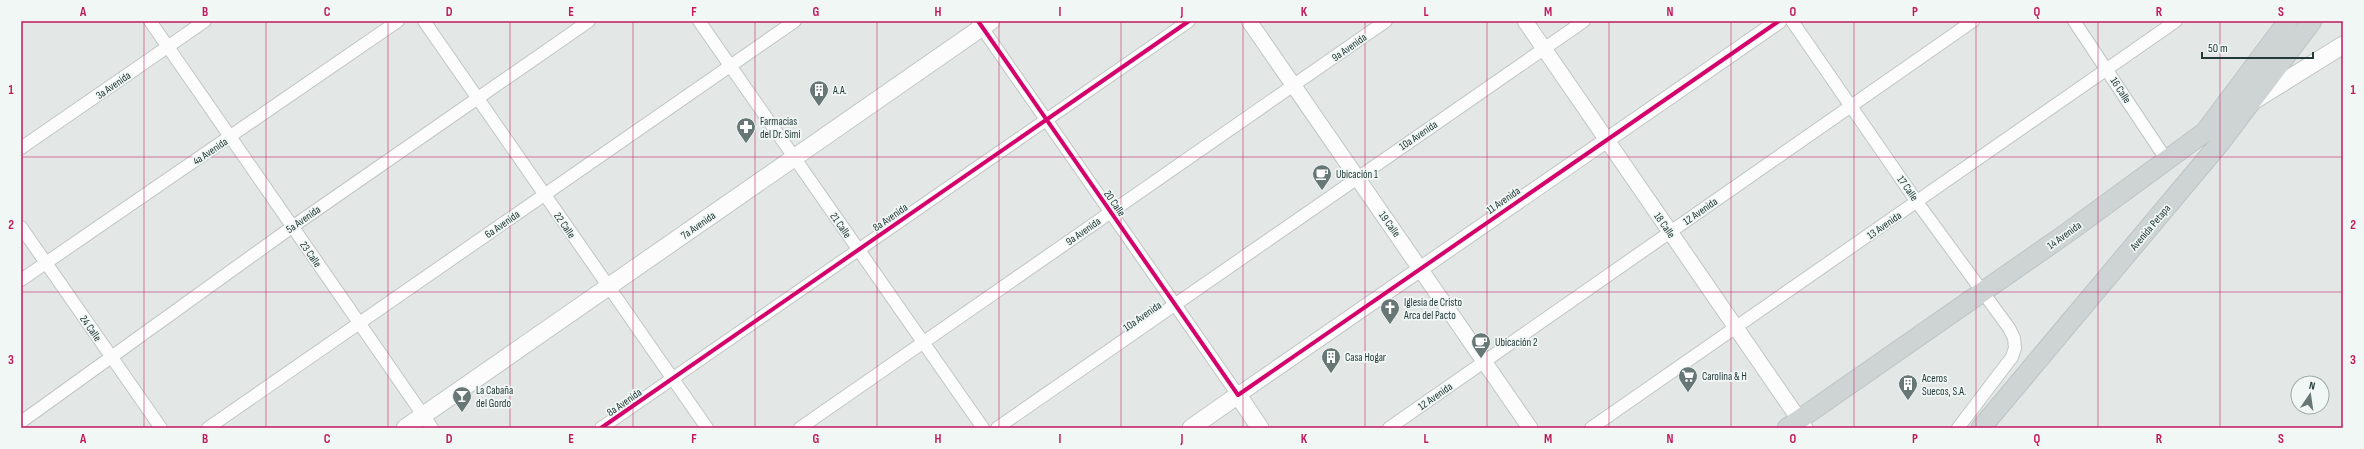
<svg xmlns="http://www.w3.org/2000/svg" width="2364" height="449" font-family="'Sofia Sans Condensed',sans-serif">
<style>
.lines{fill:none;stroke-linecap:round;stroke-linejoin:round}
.minor-casing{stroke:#c0c5c4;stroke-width:14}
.tertiary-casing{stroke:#c0c5c4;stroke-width:17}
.secondary-casing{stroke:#c0c6c4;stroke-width:19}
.primary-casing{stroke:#bcc4c3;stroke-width:21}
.minor{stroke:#fbfcfb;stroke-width:12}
.tertiary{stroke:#fbfcfb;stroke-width:15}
.secondary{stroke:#fbfcfb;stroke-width:17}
.primary{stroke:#ced4d3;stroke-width:19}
.cycleway-casing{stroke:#f1f7f5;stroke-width:6}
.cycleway{stroke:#d6006c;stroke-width:4}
.grid{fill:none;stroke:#c2185b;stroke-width:1;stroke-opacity:0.55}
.labels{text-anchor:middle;stroke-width:3.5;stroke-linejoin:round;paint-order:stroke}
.street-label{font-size:11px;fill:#233a38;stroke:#f1f7f5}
.poi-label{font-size:11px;fill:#233a38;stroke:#f1f7f5;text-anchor:start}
.neatline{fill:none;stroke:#c2185b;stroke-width:1.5}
.grid-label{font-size:13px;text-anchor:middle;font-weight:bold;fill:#c2185b}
</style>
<rect width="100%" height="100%" fill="#e3e8e7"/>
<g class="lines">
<defs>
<path id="minor" d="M 150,21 L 432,428
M 424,21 L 707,428
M 699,21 L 983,428
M 1792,21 L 1917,202 L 2009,328 L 2014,338 L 2015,348 L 2012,357 L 1958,428
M 2074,21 L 2166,159
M 978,22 L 1238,395
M 21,148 L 205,21
M 21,227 L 161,428
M 21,280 L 398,21
M 21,422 L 292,227 L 589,21
M 208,428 L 795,21
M 601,428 L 1189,21
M 800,428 L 1386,21
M 997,428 L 1584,21
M 1389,428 L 1973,21
M 1591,428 L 2176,21"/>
<path id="tertiary" d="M 1249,21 L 1530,428
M 1525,21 L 1805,428
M 1238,395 L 1779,21"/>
<path id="secondary" d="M 2253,101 L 2343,45
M 405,428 L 991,21
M 1191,428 L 1238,395 L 1260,428"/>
<path id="primary" d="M 1787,428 L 2067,233 L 2205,132 L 2288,21
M 1981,428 L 2220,143 L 2312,21"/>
</defs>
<use href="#minor" class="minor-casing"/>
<use href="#tertiary" class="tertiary-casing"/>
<use href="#secondary" class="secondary-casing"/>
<use href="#primary" class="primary-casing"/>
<use href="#minor" class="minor"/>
<use href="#tertiary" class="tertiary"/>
<use href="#secondary" class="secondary"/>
<use href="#primary" class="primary"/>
<defs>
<path id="cycleway" d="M 978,21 L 1238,395 L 1779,21
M 601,428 L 1189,21"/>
</defs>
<use href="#cycleway" class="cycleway-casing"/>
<use href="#cycleway" class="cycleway"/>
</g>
<path class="grid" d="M 144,21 L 144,428M 266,21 L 266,428M 388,21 L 388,428M 510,21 L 510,428M 633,21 L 633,428M 755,21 L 755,428M 877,21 L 877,428M 999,21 L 999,428M 1121,21 L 1121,428M 1243,21 L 1243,428M 1365,21 L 1365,428M 1487,21 L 1487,428M 1609,21 L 1609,428M 1731,21 L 1731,428M 1854,21 L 1854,428M 1976,21 L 1976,428M 2098,21 L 2098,428M 2220,21 L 2220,428M 21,157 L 2343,157M 21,292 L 2343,292"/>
<defs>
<symbol id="building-pin" viewBox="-11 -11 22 30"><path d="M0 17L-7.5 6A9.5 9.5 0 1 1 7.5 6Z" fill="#667775" stroke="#f1f7f5"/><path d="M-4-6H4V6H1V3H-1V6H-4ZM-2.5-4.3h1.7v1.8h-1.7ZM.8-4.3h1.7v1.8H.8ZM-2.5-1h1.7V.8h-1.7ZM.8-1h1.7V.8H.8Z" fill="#fff"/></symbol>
<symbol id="pharmacy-pin" viewBox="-11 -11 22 30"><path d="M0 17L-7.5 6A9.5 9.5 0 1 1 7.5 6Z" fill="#667775" stroke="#f1f7f5"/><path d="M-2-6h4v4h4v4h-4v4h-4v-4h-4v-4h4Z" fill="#fff"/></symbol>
<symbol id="cafe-pin" viewBox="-11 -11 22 30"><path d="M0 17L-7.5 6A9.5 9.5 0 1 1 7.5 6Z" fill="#667775" stroke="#f1f7f5"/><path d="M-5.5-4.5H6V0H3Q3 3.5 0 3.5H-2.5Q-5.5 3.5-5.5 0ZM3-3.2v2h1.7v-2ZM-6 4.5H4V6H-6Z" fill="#fff"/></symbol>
<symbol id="church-pin" viewBox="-11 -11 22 30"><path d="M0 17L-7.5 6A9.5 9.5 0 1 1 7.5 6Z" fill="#667775" stroke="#f1f7f5"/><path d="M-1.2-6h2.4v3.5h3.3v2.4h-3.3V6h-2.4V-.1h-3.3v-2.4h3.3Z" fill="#fff"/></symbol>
<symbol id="supermarket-pin" viewBox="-11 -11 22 30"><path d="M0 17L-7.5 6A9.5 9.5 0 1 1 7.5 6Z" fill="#667775" stroke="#f1f7f5"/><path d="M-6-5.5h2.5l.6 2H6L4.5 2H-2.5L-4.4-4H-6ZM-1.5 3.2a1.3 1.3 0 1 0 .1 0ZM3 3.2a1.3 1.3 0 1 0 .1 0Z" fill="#fff"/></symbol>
<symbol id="bar-pin" viewBox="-11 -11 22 30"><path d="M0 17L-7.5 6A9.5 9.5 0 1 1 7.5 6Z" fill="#667775" stroke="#f1f7f5"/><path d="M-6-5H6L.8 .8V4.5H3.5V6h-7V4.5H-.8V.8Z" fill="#fff"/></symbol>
</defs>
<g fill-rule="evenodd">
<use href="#building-pin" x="808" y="79" width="22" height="30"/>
<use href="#pharmacy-pin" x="735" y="116" width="22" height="30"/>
<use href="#cafe-pin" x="1311" y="163" width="22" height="30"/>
<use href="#church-pin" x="1379" y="297" width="22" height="30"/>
<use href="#cafe-pin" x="1470" y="331" width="22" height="30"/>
<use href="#building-pin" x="1320" y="346" width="22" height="30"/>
<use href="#supermarket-pin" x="1677" y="365" width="22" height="30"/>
<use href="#building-pin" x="1897" y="373" width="22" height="30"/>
<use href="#bar-pin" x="451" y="385" width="22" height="30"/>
</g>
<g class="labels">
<g class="street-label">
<text transform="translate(1349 47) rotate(-35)" y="4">9a Avenida</text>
<text transform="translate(113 85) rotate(-35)" y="4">3a Avenida</text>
<text transform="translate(2121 90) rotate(57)" y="4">16 Calle</text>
<text transform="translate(1418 135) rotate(-34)" y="4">10a Avenida</text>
<text transform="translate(210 151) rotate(-34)" y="4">4a Avenida</text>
<text transform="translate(1908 188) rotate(55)" y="4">17 Calle</text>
<text transform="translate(1503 200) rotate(-35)" y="4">11 Avenida</text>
<text transform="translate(1115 203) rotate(55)" y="4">20 Calle</text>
<text transform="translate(1700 211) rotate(-35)" y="4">12 Avenida</text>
<text transform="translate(890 217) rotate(-35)" y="4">8a Avenida</text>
<text transform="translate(303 219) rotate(-35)" y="4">5a Avenida</text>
<text transform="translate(502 224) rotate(-35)" y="4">6a Avenida</text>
<text transform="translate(1390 224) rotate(54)" y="4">19 Calle</text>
<text transform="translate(565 225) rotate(55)" y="4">22 Calle</text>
<text transform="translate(698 225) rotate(-35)" y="4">7a Avenida</text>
<text transform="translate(841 225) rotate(55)" y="4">21 Calle</text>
<text transform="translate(1665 225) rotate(55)" y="4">18 Calle</text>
<text transform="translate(1884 225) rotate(-35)" y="4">13 Avenida</text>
<text transform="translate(2150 227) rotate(-50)" y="4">Avenida Petapa</text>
<text transform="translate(1083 231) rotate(-35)" y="4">9a Avenida</text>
<text transform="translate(2064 235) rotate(-36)" y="4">14 Avenida</text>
<text transform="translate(311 254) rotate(55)" y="4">23 Calle</text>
<text transform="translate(1142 316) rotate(-35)" y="4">10a Avenida</text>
<text transform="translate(91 328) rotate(55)" y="4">24 Calle</text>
<text transform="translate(1435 396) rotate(-35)" y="4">12 Avenida</text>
<text transform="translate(624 402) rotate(-35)" y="4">8a Avenida</text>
</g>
<g class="poi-label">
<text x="833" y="94">A.A.</text>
<text x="760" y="125">Farmacias<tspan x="760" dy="13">del Dr. Simi</tspan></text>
<text x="1336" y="178">Ubicación 1</text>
<text x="1404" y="306">Iglesia de Cristo<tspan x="1404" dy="13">Arca del Pacto</tspan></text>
<text x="1495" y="346">Ubicación 2</text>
<text x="1345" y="361">Casa Hogar</text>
<text x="1702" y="380">Carolina &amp; H</text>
<text x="1922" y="382">Aceros<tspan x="1922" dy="13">Suecos, S.A.</tspan></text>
<text x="476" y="394">La Cabaña<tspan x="476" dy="13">del Gordo</tspan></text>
</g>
</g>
<rect width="2364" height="449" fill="none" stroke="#f1f7f5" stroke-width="44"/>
<g transform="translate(2310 395) rotate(13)"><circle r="19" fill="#f1f7f5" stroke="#9faba9"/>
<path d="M0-3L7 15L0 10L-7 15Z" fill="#667775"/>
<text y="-6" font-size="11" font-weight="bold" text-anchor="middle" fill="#233a38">N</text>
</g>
<path d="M2202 52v6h111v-6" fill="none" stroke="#233a38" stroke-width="2"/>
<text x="2208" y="52" font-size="12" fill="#233a38" stroke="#f1f7f5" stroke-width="3" paint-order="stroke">50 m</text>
<rect x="22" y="22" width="2320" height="405" class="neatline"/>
<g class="grid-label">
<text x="83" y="16">A</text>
<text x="205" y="16">B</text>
<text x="327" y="16">C</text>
<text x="449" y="16">D</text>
<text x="571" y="16">E</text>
<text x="694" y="16">F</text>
<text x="816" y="16">G</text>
<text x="938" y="16">H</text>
<text x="1060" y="16">I</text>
<text x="1182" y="16">J</text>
<text x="1304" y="16">K</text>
<text x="1426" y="16">L</text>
<text x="1548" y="16">M</text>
<text x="1670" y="16">N</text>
<text x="1793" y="16">O</text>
<text x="1915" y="16">P</text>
<text x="2037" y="16">Q</text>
<text x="2159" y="16">R</text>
<text x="2281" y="16">S</text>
<text x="11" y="94">1</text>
<text x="2353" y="94">1</text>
<text x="11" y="229">2</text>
<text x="2353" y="229">2</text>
<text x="11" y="364">3</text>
<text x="2353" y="364">3</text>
<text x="83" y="443">A</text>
<text x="205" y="443">B</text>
<text x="327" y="443">C</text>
<text x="449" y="443">D</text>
<text x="571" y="443">E</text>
<text x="694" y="443">F</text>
<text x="816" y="443">G</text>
<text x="938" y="443">H</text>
<text x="1060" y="443">I</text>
<text x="1182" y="443">J</text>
<text x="1304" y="443">K</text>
<text x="1426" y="443">L</text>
<text x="1548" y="443">M</text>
<text x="1670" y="443">N</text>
<text x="1793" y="443">O</text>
<text x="1915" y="443">P</text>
<text x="2037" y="443">Q</text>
<text x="2159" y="443">R</text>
<text x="2281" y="443">S</text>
</g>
</svg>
